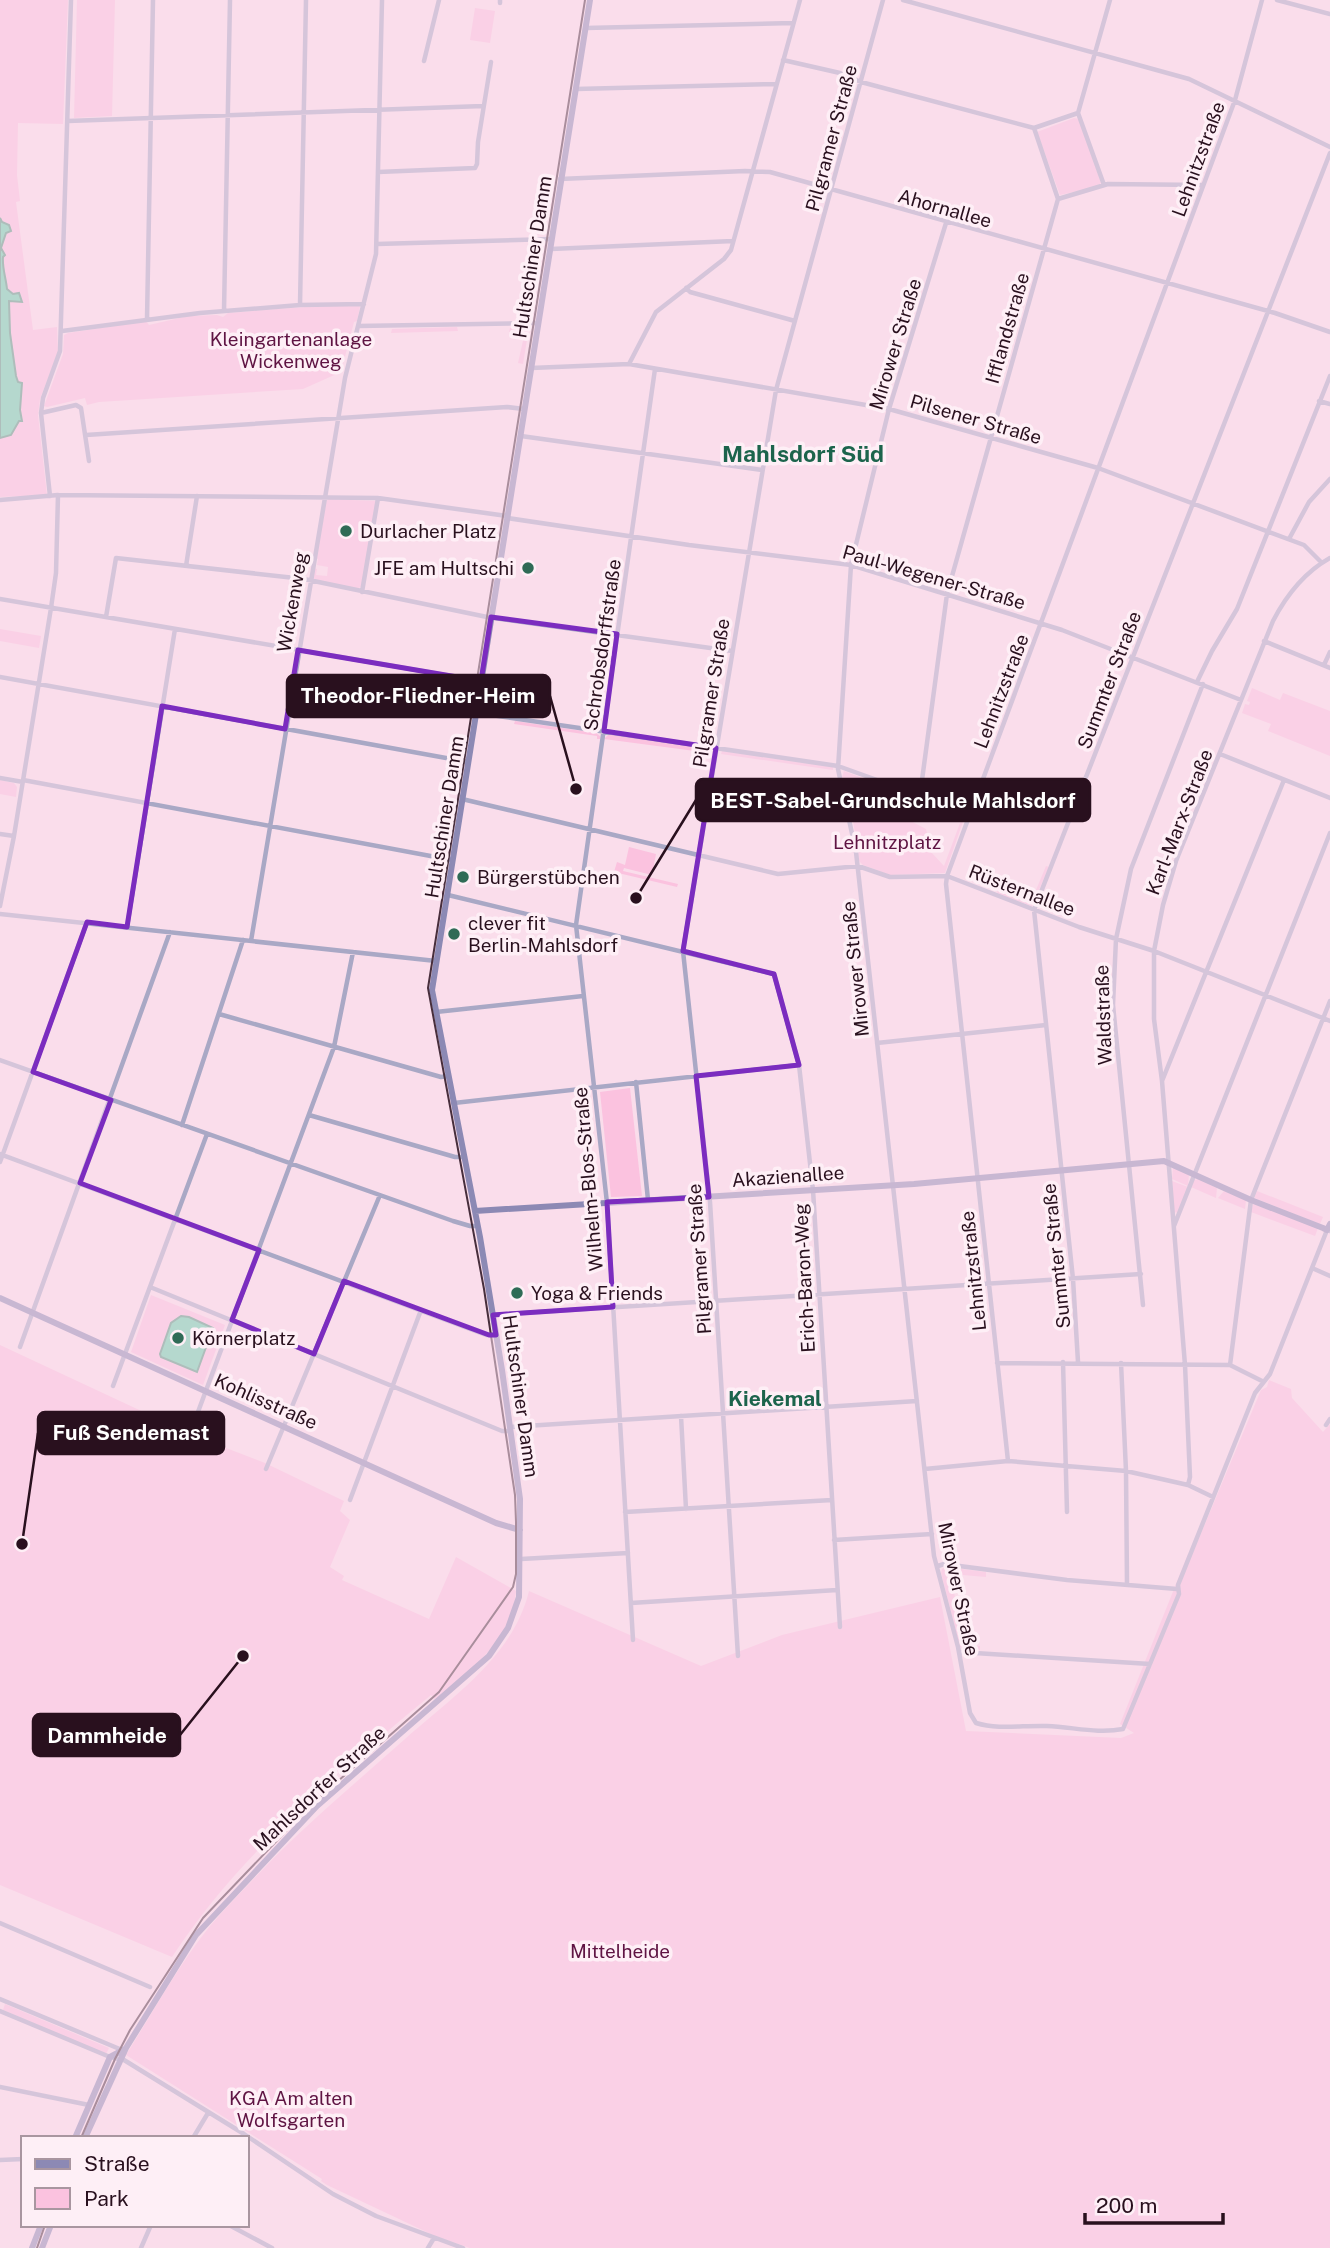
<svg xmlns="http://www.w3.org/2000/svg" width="1330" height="2248" font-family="'Public Sans',sans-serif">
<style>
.green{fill:#fbc2df;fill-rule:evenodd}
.water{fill:#63d2aa;stroke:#529880;stroke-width:2}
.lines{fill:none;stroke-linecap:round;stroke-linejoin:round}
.street{stroke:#a9a8c5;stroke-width:4.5}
.secondary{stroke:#8c89b4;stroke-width:6}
.tram{stroke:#472e3c;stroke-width:2}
.marked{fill:none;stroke:#7b2cbf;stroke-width:5;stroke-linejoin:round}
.poi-dot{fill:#2f6b56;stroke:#feeff6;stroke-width:2.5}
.labels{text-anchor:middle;stroke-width:7;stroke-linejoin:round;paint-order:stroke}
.street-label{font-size:19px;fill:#29101e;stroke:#feeff6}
.park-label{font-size:19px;fill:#5f1443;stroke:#feeff6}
.poi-label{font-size:19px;fill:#29101e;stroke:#feeff6;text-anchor:start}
.neighbourhood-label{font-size:21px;font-weight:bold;fill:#1c644c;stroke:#feeff6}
.quarter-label{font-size:23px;font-weight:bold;fill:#1c644c;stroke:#feeff6}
.leader{fill:none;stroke:#29101e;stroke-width:2.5}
.callout-dot{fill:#29101e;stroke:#feeff6;stroke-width:2.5}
.callout{fill:#29101e;stroke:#29101e;stroke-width:2.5}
.callout-label{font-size:21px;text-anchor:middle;font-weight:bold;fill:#fff}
</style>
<rect width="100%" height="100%" fill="#faddeb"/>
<path class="green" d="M 0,0 L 68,0 L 63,124 L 18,123 L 17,175 L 20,201 L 16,202 L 33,330 L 57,327 L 58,352 L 40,399 L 38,415 L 47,495 L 0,497 L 0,438 L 7,436 L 15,424 L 22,421 L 20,410 L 22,383 L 18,382 L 16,377 C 13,357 3,310 13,294 L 7,289 L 1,248 L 6,233 L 6,223 L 2,222 L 0,218 Z
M 77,0 L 115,0 L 112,116 L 74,118 Z
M 475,8 L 495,11 L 490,43 L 470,40 Z
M 1074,118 L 1079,119 L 1101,183 L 1097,187 L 1060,195 L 1037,132 Z
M 359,305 L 360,307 L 357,321 L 354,322 L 341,372 L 303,389 L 99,402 L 87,405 L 85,398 L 47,407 L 44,406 L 63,354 L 64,335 L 68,333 L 146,321 L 149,325 L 188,316 L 217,315 L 223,317 L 228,313 C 274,309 313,306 359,305 Z
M 457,327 L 458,331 L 391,333 L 392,329 Z
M 529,327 L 523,364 L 518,363 L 524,336 L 520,335 L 520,332 L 509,332 L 510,328 Z
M 329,499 L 375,501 L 376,503 L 362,586 L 357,589 L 315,580 L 312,578 L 314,568 L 317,569 L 316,575 L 327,576 L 328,567 L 317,565 L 318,559 L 315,558 L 326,501 Z
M 0,629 L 41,636 L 39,648 L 0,641 Z
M 1252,688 L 1280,700 L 1283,693 L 1330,711 L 1330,756 L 1268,731 L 1271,724 L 1242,713 L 1245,704 L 1249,705 L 1250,702 L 1247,701 Z
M 515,721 L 596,733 L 600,736 L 600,739 L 597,739 L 597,736 L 514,724 Z
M 609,734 L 711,749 L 710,753 L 604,739 Z
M 722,751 L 833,767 L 833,770 L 721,754 Z
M 844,771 L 913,797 L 905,818 L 926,829 L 931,852 L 944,866 L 963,815 L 965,816 L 945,873 L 890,875 L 863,865 L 859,861 L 853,820 L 842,777 Z
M 0,780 L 14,783 L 17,787 L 16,797 L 0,794 Z
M 629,847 L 656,854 L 652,875 L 624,868 L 623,871 L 678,884 L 677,887 L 614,872 L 617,862 L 625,865 Z
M 1046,866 L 1049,867 L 1032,906 L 997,894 L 998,889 L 1031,902 Z
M 630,1088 L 642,1196 L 611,1197 L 600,1092 Z
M 1173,1166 L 1189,1174 L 1188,1186 L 1172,1179 Z
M 1198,1179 L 1217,1188 L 1216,1198 L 1191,1187 L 1194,1180 Z
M 1172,1181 L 1188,1187 L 1178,1213 L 1174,1212 Z
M 1224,1191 L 1246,1200 L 1245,1209 L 1218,1198 Z
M 1257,1191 L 1323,1217 L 1320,1224 L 1257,1199 L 1254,1197 Z
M 1253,1204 L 1318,1228 L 1315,1236 L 1251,1212 Z
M 151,1295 L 225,1325 L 203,1385 L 131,1352 ZM 181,1316 L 189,1317 L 213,1328 L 198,1371 Z
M 0,1345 L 195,1436 L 265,1463 L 344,1501 L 340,1511 L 350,1520 L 330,1567 L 344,1576 L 342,1580 L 429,1619 L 456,1557 L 516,1591 C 513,1640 470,1670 435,1699 L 431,1695 C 337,1773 239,1854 172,1957 L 0,1885 Z
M 1269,1380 L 1291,1389 L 1292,1398 L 1323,1432 L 1330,1424 L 1330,2248 L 470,2248 L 435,2236 L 327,2185 L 321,2181 L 322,2179 L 126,2055 C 153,2012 178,1966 210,1926 C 228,1905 249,1884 268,1864 C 311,1820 359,1780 405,1739 C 452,1697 513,1657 529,1591 L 701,1666 L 782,1635 L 940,1597 L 966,1731 L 1121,1738 L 1134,1733 L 1120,1724 L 1188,1554 L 1192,1555 L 1261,1390 L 1267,1387 Z
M 946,1567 L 986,1572 L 986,1577 L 951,1574 L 963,1645 L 980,1646 L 980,1650 L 960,1647 L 941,1573 L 942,1569 Z
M 5,2004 L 109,2048 L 106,2054 L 3,2010 Z"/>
<path class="water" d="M 0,218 L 2,222 L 9,225 L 11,231 L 6,233 L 1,248 L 5,255 L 3,257 C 2,268 6,278 7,289 L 13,294 L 19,293 L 22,302 L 9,301 L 10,333 L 16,376 L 18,382 L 22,383 L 20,410 L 22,421 L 19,421 L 11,435 L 0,438 Z
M 181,1316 L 189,1317 L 213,1328 L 197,1372 L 161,1357 L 160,1354 L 171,1323 Z"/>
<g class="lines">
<path class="street" d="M 903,0 L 1189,79 L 1330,147
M 1277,0 L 1330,14
M 500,3 L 500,0
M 586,28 L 793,23
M 783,60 L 840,73 L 861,82 L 1034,128
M 424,61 L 439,0
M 576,89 L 776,84
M 1078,113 L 1110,0
M 68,121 L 483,106
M 1034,128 L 1078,113 L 1104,185
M 1034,128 L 1058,199
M 378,172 L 475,168 L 477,164 L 478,142 L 491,62
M 560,179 L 745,171 L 770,172 L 1275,313 L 1330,332
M 1058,199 L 1108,184 L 1203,185
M 946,223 L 889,409 L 851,565 L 838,769 L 856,852 L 934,1556 L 958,1647 L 970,1713 L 976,1723 C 999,1730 1023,1725 1047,1726 C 1073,1727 1098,1734 1123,1729 L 1179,1594 L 1178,1585 L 1255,1393 L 1270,1374 L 1327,1230 L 1330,1231
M 377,244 L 551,239
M 551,249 L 733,241
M 686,288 L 690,292 L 795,321
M 300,305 L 306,0
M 224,311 L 230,0
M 147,319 L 153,0
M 358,326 L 538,323
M 62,331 L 200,313 L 300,305 L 364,304
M 629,364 L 656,312 L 724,259 L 731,250 L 800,0
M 531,368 L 629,364 L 889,409 L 1098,468 L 1304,545 L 1322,563
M 1319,401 L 1330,404
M 41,413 L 76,405 L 81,408 L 89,461
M 86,435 L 507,407 L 524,409
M 521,436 L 762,470
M 50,496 L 41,413 L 43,398 L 60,351 L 71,0
M 0,500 L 58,495 L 378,498 L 507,516
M 507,518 L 689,545 L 851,565 L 1062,630 L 1241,700
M 1289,539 L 1309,502 L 1330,479
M 186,566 L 197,496
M 362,592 L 378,498
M 0,599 L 481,681
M 106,617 L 116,558 L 304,579 L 487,617 L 732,651
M 1264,641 L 1330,668
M 1324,665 L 1330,652
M 0,677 L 468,762
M 1197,682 L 1212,651 L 1237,609 L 1330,376
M 477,713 L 838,766 L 969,813
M 1220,754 L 1330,798
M 0,778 L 23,782
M 23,780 L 452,860
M 920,795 L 947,594 L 1058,199
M 462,799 L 778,874 L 858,866 L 890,877 L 947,876 L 1079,927 L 1154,951 L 1330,1021
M 0,834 L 14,836
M 448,895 L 774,974 L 799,1065 L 813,1190 L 840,1627
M 0,906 L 14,836 L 51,608 L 56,573 L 58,495
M 0,914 L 436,961
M 127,927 L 175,629
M 251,941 L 345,378 L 376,254 L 382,0
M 436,1012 L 583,996
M 219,1014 L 441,1077 L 448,1076
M 877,1043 L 1046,1025
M 0,1060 L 453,1221 L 470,1226 L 478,1226
M 1162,1081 L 1284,780
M 636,1082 L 648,1200
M 454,1103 L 799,1065
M 309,1115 L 455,1157 L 465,1157
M 182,1125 L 243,940
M 0,1154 L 486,1335 L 496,1335
M 0,1162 L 87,922
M 1174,1226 L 1330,833
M 1312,1268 L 1330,1276
M 150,1287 L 502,1431 L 510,1431
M 1143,1305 L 1113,1005 L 1116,939 L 1131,869 L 1203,684
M 493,1315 L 1141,1274
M 20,1347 L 170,932
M 1063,1362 L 1067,1512
M 1078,1362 L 1073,1279 L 1034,910 L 1330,153
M 997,1363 L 1230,1365 L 1262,1381
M 1121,1363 L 1126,1471 L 1127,1585
M 1230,1365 L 1251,1200 L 1330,1001
M 113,1386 L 207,1134
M 681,1416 L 686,1509
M 1326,1425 L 1330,1419
M 510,1427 L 917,1401
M 192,1428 L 334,1047 L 353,952
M 1008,1461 L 946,884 L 947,876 L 1235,100 L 1262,0
M 266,1469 L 380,1195
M 925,1469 L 1008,1461 L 1126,1471 L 1188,1485 L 1213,1497
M 1188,1485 L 1190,1477 L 1185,1365 L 1162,1081 L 1154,1019 L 1154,951 L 1163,905 L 1176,861 L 1273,621 C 1286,596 1305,572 1330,558
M 350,1500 L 421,1310
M 625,1512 L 832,1500
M 834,1540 L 932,1534
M 521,1559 L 628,1553
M 938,1566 L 944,1564 L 1067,1580 L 1177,1589
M 631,1603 L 837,1590
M 633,1640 L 607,1203 L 576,925 L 655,369
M 959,1652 L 1150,1664
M 738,1656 L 710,1202 L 683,951 L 776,390 L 883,0
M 0,1923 L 150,1987
M 0,1999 L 122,2050
M 0,2011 L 110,2057 L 124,2060 L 244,2134 L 333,2194 L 376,2216 L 463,2248
M 0,2087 L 89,2105
M 193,2138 L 208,2113
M 0,2160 L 23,2159
M 229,2225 L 272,2248
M 141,2248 L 151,2225
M 428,2248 L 434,2238"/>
<path class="secondary" d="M 475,1211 L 914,1184 L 1164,1161 L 1251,1200 L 1323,1228 L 1327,1230 L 1330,1224
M 0,1298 L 496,1523 L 520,1530
M 75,2138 L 110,2057 L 125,2049
M 85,2138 L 126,2048 L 196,1935 L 317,1806 L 489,1656 L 508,1628 L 519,1597 L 520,1499 L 502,1370 L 480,1237 L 432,990 L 590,0
M 32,2248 L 41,2225
M 42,2248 L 51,2225"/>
<path class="tram" d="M 81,2138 L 115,2059 L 130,2030 L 203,1918 L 312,1804 L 439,1692 L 513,1587 L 516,1574 L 516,1522 L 515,1495 L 484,1289 L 428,988 L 585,0
M 37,2248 L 45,2225"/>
</g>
<path d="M0 0H1330V2248H0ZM 491,617 L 617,634 L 604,731 L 716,748 L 683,951 L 774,974 L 799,1065 L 696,1076 L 709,1197 L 607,1202 L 613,1307 L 493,1315 L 496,1335 L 489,1335 L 344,1281 L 314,1354 L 232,1320 L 259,1250 L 80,1183 L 111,1100 L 33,1072 L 87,922 L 127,927 L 162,706 L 285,729 L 298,650 L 481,681 Z" fill="#faddeb" fill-opacity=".55" fill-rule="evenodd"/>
<path class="marked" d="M 491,617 L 617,634 L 604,731 L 716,748 L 683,951 L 774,974 L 799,1065 L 696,1076 L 709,1197 L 607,1202 L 613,1307 L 493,1315 L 496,1335 L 489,1335 L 344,1281 L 314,1354 L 232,1320 L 259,1250 L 80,1183 L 111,1100 L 33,1072 L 87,922 L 127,927 L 162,706 L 285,729 L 298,650 L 481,681 Z"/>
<g class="poi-dot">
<circle cx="346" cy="531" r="7"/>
<circle cx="528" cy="568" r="7"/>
<circle cx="463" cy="877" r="7"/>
<circle cx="454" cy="934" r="7"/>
<circle cx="517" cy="1293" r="7"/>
<circle cx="178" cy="1338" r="7"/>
</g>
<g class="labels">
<g class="street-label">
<text transform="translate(831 138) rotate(-75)" y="7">Pilgramer Straße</text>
<text transform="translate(1198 159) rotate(-70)" y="7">Lehnitzstraße</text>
<text transform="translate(945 208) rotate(16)" y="7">Ahornallee</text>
<text transform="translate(532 257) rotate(-81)" y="7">Hultschiner Damm</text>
<text transform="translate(1007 328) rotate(-74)" y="7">Ifflandstraße</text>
<text transform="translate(895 344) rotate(-73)" y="7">Mirower Straße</text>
<text transform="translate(976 419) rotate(16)" y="7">Pilsener Straße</text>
<text transform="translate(934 577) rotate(16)" y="7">Paul-Wegener-Straße</text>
<text transform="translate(292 602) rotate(-80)" y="7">Wickenweg</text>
<text transform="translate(602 645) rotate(-82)" y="7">Schrobsdorffstraße</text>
<text transform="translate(1109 680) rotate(-69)" y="7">Summter Straße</text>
<text transform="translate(1001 691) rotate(-69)" y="7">Lehnitzstraße</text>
<text transform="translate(711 693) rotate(-81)" y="7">Pilgramer Straße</text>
<text transform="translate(444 817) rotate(-81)" y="7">Hultschiner Damm</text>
<text transform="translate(1179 822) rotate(-69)" y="7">Karl-Marx-Straße</text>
<text transform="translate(1022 890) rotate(21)" y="7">Rüsternallee</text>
<text transform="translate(855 969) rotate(-96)" y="7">Mirower Straße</text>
<text transform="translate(1103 1015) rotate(-92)" y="7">Waldstraße</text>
<text transform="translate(788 1176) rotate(-4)" y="7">Akazienallee</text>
<text transform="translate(588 1179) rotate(-95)" y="7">Wilhelm-Blos-Straße</text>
<text transform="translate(1056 1256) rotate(-96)" y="7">Summter Straße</text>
<text transform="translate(699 1259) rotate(-94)" y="7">Pilgramer Straße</text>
<text transform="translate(973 1271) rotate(-96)" y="7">Lehnitzstraße</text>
<text transform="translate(804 1278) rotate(-93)" y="7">Erich-Baron-Weg</text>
<text transform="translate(521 1396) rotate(82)" y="7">Hultschiner Damm</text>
<text transform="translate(266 1401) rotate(24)" y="7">Kohlisstraße</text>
<text transform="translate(959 1589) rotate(78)" y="7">Mirower Straße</text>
<text transform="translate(319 1788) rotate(-43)" y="7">Mahlsdorfer Straße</text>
</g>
<g class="park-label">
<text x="291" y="346">Kleingartenanlage<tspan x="291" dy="22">Wickenweg</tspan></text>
<text x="887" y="849">Lehnitzplatz</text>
<text x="620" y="1958">Mittelheide</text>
<text x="291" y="2105">KGA Am alten<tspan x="291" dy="22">Wolfsgarten</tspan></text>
</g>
<g class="poi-label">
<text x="360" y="538">Durlacher Platz</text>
<text x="514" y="575" text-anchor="end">JFE am Hultschi</text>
<text x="477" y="884">Bürgerstübchen</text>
<text x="468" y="930">clever fit<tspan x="468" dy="22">Berlin-Mahlsdorf</tspan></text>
<text x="531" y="1300">Yoga &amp; Friends</text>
<text x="192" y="1345">Körnerplatz</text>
</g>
<g class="neighbourhood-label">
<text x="775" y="1406">Kiekemal</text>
</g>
<g class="quarter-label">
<text x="803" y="462">Mahlsdorf Süd</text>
</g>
</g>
<path class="leader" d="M576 789L550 696M636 898L696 800M22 1544L38 1433M243 1656L180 1735"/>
<g class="callout-dot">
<circle cx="576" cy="789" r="7"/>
<circle cx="636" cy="898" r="7"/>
<circle cx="22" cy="1544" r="7"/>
<circle cx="243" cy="1656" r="7"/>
</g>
<g class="callout">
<rect x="287" y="675" width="263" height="42" rx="7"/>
<rect x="696" y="779" width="394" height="42" rx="7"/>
<rect x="38" y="1412" width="186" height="42" rx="7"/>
<rect x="33" y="1714" width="147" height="42" rx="7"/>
</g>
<g class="callout-label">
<text x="418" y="703">Theodor-Fliedner-Heim</text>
<text x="893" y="808">BEST-Sabel-Grundschule Mahlsdorf</text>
<text x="131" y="1440">Fuß Sendemast</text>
<text x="107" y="1743">Dammheide</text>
</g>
<rect x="21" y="2136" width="228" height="91" fill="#feeff6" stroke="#a996a0" stroke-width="2"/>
<rect x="35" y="2159" width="35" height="10" fill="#8c89b4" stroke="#a996a0" stroke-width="2"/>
<text x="84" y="2171" font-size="21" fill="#29101e">Straße</text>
<rect x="35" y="2188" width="35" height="21" fill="#fbc2df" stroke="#a996a0" stroke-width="2"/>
<text x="84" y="2206" font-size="21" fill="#29101e">Park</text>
<path d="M1085 2213v10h138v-10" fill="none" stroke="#29101e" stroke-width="3.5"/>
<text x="1096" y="2213" font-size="21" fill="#29101e" stroke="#feeff6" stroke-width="5" paint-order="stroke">200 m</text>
</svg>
